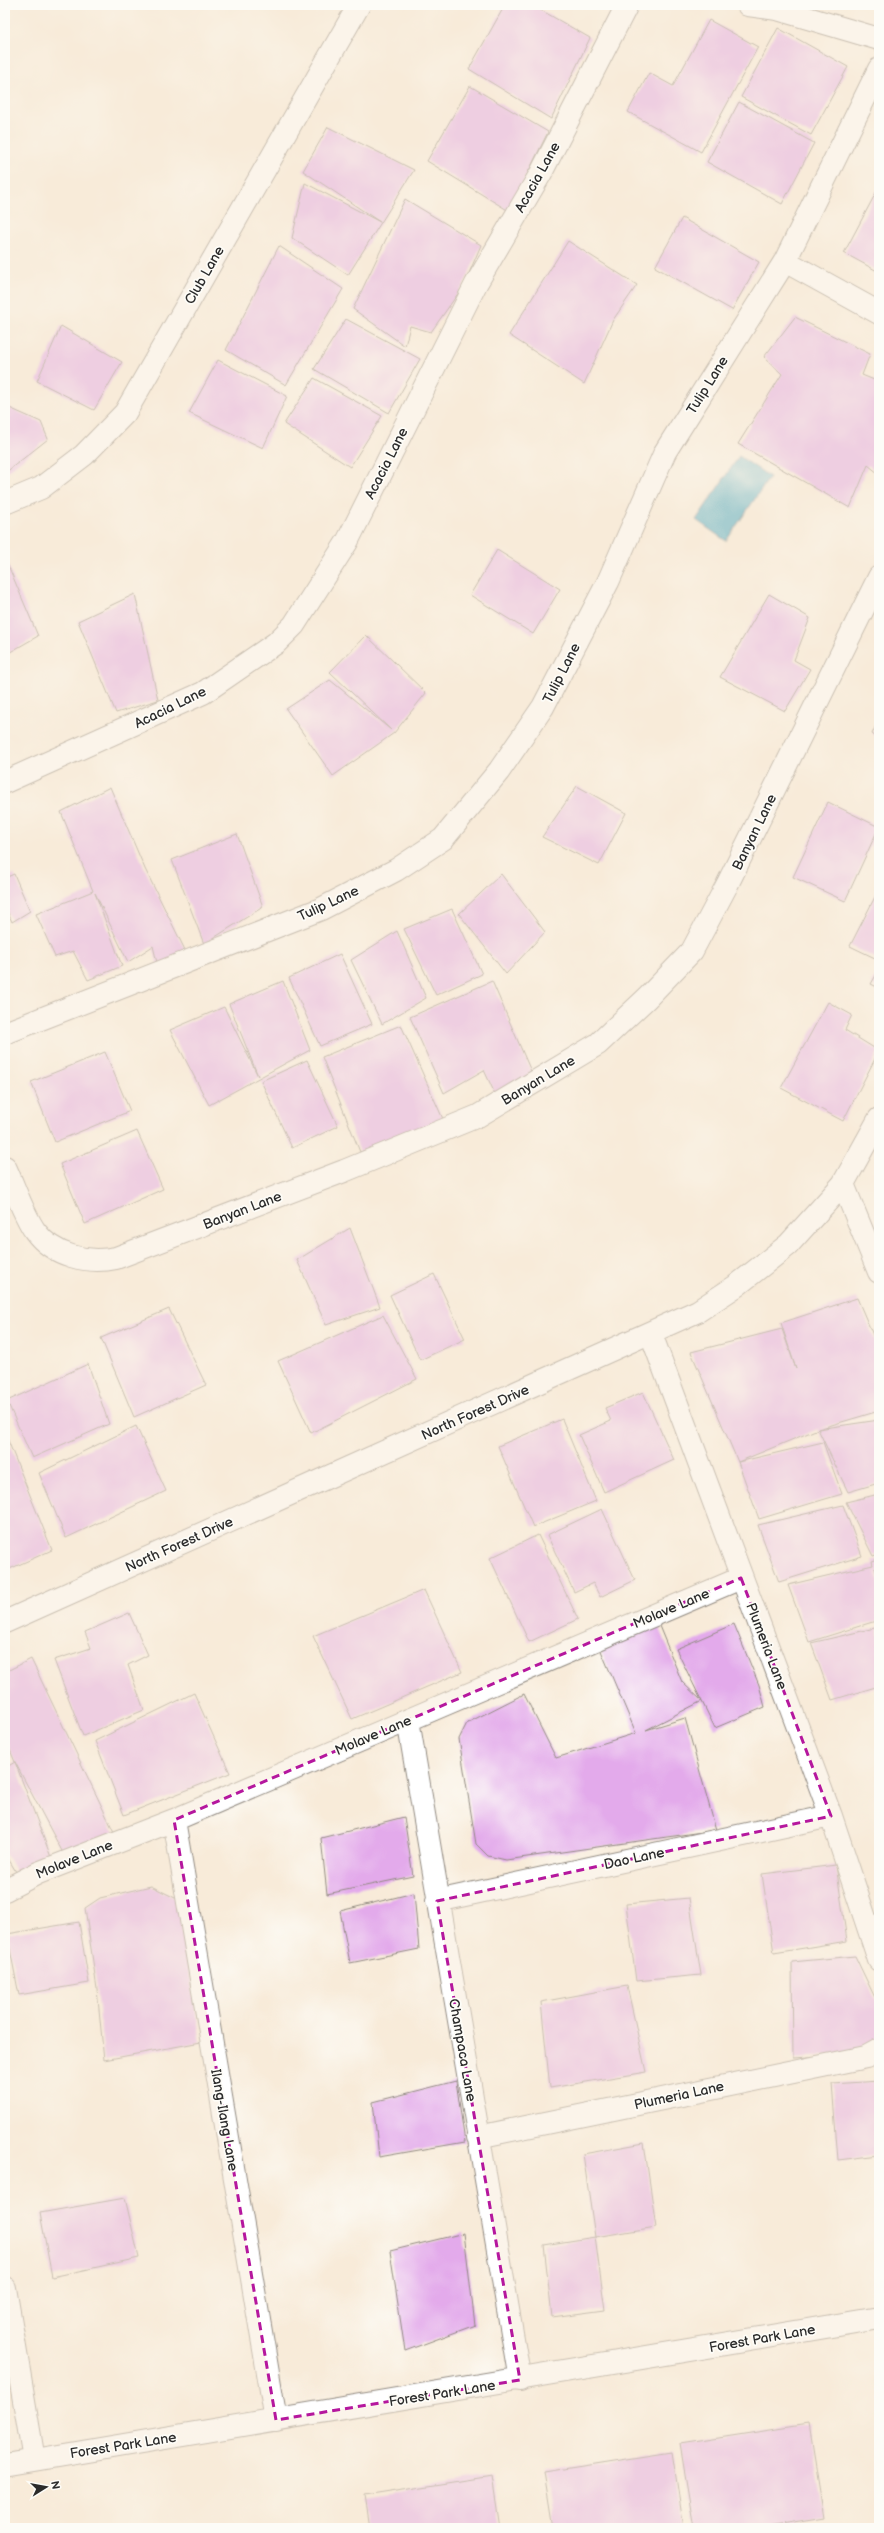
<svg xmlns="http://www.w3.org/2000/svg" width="884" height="2533" font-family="'Balsamiq Sans',sans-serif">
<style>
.water{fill:#45a9c5;stroke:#386a78}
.building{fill:#e3aaeb}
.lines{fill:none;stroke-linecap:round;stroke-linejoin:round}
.minor-casing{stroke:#928b82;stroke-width:24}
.minor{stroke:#fff;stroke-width:22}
.marked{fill:none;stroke:#b5179e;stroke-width:3;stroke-dasharray:8 5;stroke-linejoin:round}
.labels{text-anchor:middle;stroke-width:3.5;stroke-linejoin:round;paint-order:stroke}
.street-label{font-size:14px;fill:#2b2b2b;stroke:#fdfcf7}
</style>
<rect width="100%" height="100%" fill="#fdfcf7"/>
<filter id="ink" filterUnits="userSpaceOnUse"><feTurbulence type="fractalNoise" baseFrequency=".025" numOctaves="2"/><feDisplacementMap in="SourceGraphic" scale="8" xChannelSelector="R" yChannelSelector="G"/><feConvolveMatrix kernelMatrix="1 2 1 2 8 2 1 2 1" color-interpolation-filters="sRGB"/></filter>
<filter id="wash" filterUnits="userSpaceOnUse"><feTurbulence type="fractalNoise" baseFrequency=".012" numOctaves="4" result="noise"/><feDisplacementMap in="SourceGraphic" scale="16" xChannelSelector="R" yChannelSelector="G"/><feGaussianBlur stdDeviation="0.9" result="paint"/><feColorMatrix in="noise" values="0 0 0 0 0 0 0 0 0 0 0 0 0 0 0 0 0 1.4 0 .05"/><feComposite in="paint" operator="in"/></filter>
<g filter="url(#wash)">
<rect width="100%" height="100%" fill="#f8ebd9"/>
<path class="water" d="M 739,456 L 770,477 L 726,541 L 696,520 Z"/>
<g id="blocks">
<path class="building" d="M 505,5 L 532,5 L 590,38 L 551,119 L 469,69 Z
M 709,20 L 758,47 L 701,152 L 628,112 L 649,73 L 673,86 Z
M 778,28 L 848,67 L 811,135 L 741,97 Z
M 470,86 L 548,132 L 509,211 L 427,161 Z
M 739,102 L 814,143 L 782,204 L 707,162 Z
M 328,127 L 414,170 L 348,275 L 292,238 L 305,183 L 380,222 L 303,171 Z
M 879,187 L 879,272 L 844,253 Z
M 405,199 L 481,245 L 464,285 L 431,332 L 410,326 L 405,346 L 353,309 Z
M 682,218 L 759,262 L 732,310 L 655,267 Z
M 568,241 L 637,285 L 613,320 L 584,384 L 509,335 Z
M 279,246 L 343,289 L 286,385 L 226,350 Z
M 795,317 L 870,354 L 862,375 L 879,382 L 879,474 L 868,465 L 850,508 L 738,444 L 782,374 L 764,357 Z
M 346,319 L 420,359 L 389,413 L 314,369 Z
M 61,326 L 122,362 L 94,410 L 37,381 Z
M 218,360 L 287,396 L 263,448 L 189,413 Z
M 314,378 L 382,416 L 350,467 L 284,424 Z
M 5,406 L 41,422 L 48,439 L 5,473 Z
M 497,550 L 560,589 L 533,634 L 470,595 Z
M 5,558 L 38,636 L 5,655 Z
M 135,594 L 158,700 L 116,713 L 78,621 Z
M 769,594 L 810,618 L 794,660 L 810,669 L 785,711 L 720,677 Z
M 366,635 L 426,693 L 394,733 L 333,776 L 286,709 L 330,680 L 391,730 L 330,672 Z
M 879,719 L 879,739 L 872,734 Z
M 577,786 L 626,813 L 599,865 L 542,837 Z
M 110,787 L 145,869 L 187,954 L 158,967 L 153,946 L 128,962 L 95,893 L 122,966 L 88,980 L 73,951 L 55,957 L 36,914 L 93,891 L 61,812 Z
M 828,802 L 879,827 L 845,901 L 793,877 Z
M 237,834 L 263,907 L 204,944 L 172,860 Z
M 14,874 L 30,911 L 12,922 L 5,906 L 5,878 Z
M 501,874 L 545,932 L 506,974 L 459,914 Z
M 879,889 L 879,960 L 850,946 Z
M 452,909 L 482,974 L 436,995 L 404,929 Z
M 397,931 L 426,998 L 382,1024 L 351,960 Z
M 340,954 L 372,1024 L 320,1046 L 289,978 Z
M 879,970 L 879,988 L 871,984 Z
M 283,981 L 310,1050 L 209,1105 L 170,1030 L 224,1007 L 258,1076 L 229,1004 Z
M 492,981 L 533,1076 L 496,1096 L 484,1070 L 444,1093 L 410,1017 Z
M 828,1002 L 852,1015 L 845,1030 L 879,1051 L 843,1121 L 781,1088 Z
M 401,1025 L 443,1119 L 360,1152 L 322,1057 Z
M 105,1052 L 130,1111 L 55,1142 L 31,1082 Z
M 307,1060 L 338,1126 L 292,1148 L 261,1081 Z
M 137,1131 L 163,1189 L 85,1224 L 60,1164 Z
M 350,1228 L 380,1307 L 326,1325 L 297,1260 Z
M 434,1274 L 465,1339 L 420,1360 L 390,1295 Z
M 857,1298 L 879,1349 L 879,1411 L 818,1429 L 738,1462 L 691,1352 L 782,1329 L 796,1369 L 781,1323 Z
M 169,1309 L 206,1385 L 134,1417 L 101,1338 Z
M 383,1315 L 417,1379 L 311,1433 L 278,1361 Z
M 88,1364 L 109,1424 L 32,1458 L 7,1401 Z
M 643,1392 L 674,1460 L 604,1492 L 579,1435 L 611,1421 L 605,1408 Z
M 562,1419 L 596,1501 L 533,1527 L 498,1446 Z
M 879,1420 L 879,1483 L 848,1492 L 818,1429 Z
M 136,1426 L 166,1491 L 66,1538 L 39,1473 Z
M 5,1433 L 52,1550 L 5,1571 Z
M 823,1442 L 842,1494 L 759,1519 L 738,1462 Z
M 879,1494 L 879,1554 L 873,1556 L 846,1502 Z
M 843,1505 L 862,1556 L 779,1582 L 758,1525 Z
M 602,1509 L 635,1580 L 600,1597 L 593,1583 L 574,1592 L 547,1535 Z
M 538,1535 L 578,1619 L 529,1642 L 490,1558 Z
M 879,1559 L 879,1576 L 875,1568 L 879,1580 L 879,1620 L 809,1642 L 788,1585 L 873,1565 L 872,1561 Z
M 424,1590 L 462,1672 L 352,1719 L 313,1636 Z
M 129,1613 L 148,1655 L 128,1665 L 144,1710 L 83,1736 L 54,1660 L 91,1648 L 85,1632 Z
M 657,1621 L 682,1682 L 702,1701 L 646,1730 L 685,1718 L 716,1830 L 506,1860 L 488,1856 L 476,1844 L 459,1739 L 467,1723 L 524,1694 L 556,1758 L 636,1733 L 599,1646 Z
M 734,1624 L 759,1685 L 765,1707 L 715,1728 L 676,1649 Z
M 879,1627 L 879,1686 L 832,1700 L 811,1643 Z
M 31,1659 L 114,1832 L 63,1853 L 15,1762 L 54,1865 L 19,1877 L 5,1853 L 5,1768 L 15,1762 L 5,1738 L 5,1672 Z
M 194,1693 L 230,1773 L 124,1815 L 95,1741 Z
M 404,1817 L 413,1876 L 327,1894 L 321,1838 Z
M 836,1865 L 847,1941 L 774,1953 L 762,1874 Z
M 151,1886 L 177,1899 L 201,2042 L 104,2060 L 97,1989 L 85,1908 L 100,1898 Z
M 414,1893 L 419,1949 L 350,1963 L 340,1911 Z
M 689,1898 L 701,1975 L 636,1981 L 626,1904 Z
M 79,1922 L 89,1983 L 19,1995 L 7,1934 Z
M 855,1956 L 879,2006 L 879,2032 L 870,2053 L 793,2058 L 792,1962 Z
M 627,1986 L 646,2072 L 550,2088 L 541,2002 Z
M 456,2081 L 465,2142 L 379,2157 L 373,2102 Z
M 879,2081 L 879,2155 L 838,2160 L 832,2084 Z
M 644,2143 L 656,2227 L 595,2237 L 583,2154 Z
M 125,2198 L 139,2258 L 52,2277 L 40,2213 Z
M 464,2233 L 475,2325 L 405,2351 L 390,2251 Z
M 595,2237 L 605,2310 L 552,2317 L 544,2245 Z
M 809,2424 L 824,2517 L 757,2528 L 694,2528 L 680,2444 Z
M 672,2452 L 684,2528 L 553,2528 L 544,2472 Z
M 492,2476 L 500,2528 L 370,2528 L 365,2496 Z"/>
</g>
</g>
<g filter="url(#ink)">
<use href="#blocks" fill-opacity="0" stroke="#928b82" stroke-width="1"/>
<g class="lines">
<defs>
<path id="minor" d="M 748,5 L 777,9 L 879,39
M 785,261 L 879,313
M 5,503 L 41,488 L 84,455 L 125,413 L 359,5
M 5,782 L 203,693 L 276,643 L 294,625 L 347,542 L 476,284 L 541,173 L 627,5
M 5,1033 L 321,909 L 396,870 L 443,839 L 499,771 L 543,707 L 608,582 L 665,452 L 785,261 L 879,69
M 5,1167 C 14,1186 23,1214 35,1231 C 53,1256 88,1264 116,1258 L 344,1171 L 478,1116 L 598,1044 L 647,998 L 692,951 L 727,885 L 879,577
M 843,1184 L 879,1272
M 651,1334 L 831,1816 L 879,1960
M 5,1622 L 698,1311 L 736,1286 L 788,1245 L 843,1184 L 879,1119
M 408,1720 L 520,2380
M 174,1820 L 276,2420
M 5,1890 L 38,1873 L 174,1820 L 741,1578
M 437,1901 L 831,1816
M 478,2137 L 866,2057 L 879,2050
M 5,2288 L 34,2460
M 5,2465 L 879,2318"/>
</defs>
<use href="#minor" class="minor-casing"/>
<use href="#minor" class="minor"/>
</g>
</g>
<path d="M0 0H884V2533H0ZM 741,1578 L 831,1816 L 437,1901 L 520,2380 L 276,2420 L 174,1820 Z" fill="#f8ebd9" fill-opacity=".55" fill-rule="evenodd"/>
<path class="marked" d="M 741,1578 L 831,1816 L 437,1901 L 520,2380 L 276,2420 L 174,1820 Z"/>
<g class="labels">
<g class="street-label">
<text transform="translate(537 177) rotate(-61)" y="5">Acacia Lane</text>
<text transform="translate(204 275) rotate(-60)" y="5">Club Lane</text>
<text transform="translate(707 385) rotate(-58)" y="5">Tulip Lane</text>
<text transform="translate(386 463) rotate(-63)" y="5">Acacia Lane</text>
<text transform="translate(561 673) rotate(-63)" y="5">Tulip Lane</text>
<text transform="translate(170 707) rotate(-26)" y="5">Acacia Lane</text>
<text transform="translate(754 832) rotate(-64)" y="5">Banyan Lane</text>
<text transform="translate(328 903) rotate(-25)" y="5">Tulip Lane</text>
<text transform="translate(538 1080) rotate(-31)" y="5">Banyan Lane</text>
<text transform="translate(242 1210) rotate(-21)" y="5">Banyan Lane</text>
<text transform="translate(475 1412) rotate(-24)" y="5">North Forest Drive</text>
<text transform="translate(179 1544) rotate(-24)" y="5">North Forest Drive</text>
<text transform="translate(671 1608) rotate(-23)" y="5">Molave Lane</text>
<text transform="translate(767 1646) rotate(69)" y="5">Plumeria Lane</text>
<text transform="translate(373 1735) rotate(-23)" y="5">Molave Lane</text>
<text transform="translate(634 1858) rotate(-12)" y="5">Dao Lane</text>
<text transform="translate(74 1859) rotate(-22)" y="5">Molave Lane</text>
<text transform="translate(463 2050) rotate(80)" y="5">Champaca Lane</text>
<text transform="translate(679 2095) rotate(-12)" y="5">Plumeria Lane</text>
<text transform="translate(225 2120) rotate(80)" y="5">Ilang-Ilang Lane</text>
<text transform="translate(762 2338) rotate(-10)" y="5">Forest Park Lane</text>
<text transform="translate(442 2393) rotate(-9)" y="5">Forest Park Lane</text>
<text transform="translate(123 2445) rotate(-9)" y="5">Forest Park Lane</text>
</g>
</g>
<rect width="884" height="2533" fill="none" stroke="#fdfcf7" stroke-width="20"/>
<g transform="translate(46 2487) rotate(79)" stroke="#fdfcf7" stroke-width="3" paint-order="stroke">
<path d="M0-3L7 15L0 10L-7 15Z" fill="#2b2b2b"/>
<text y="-6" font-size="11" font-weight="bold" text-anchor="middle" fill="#2b2b2b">N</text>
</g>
</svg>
